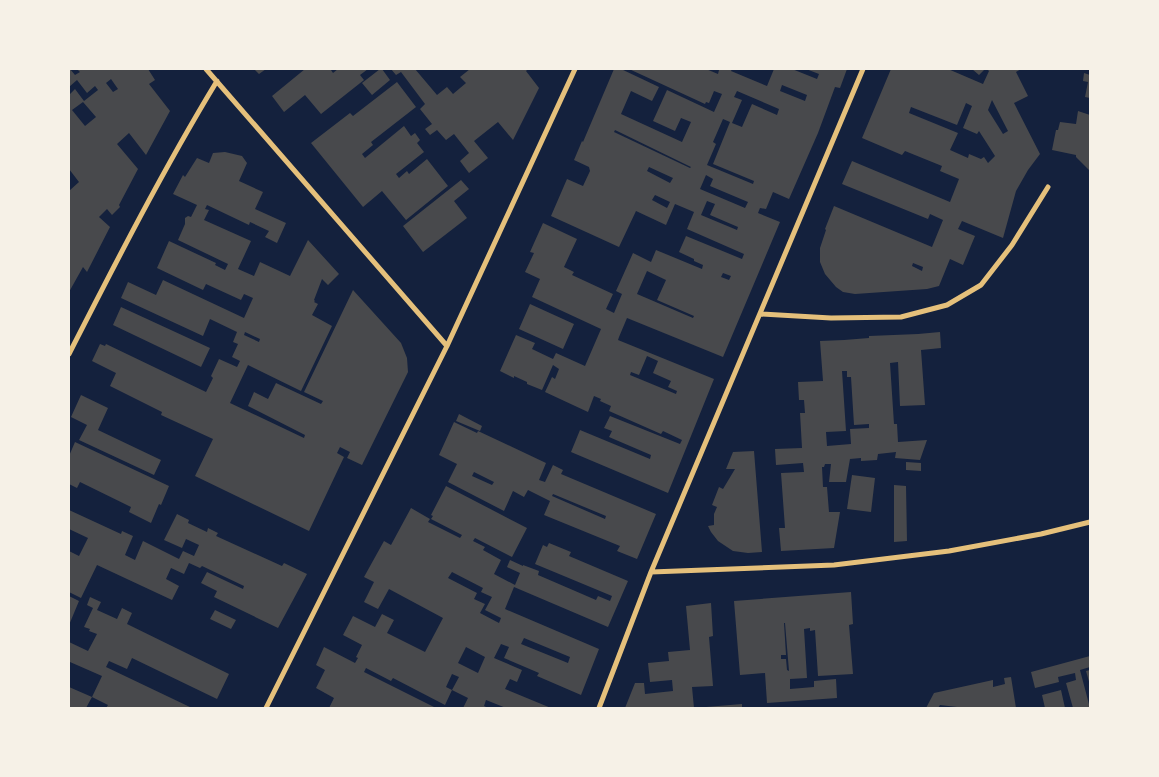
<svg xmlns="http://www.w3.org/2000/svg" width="1159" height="777" font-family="Overpass,sans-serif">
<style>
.building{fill:#48494c;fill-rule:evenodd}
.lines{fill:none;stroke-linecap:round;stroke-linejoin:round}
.minor{stroke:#e5c07b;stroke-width:5}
</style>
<rect width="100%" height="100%" fill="#14213d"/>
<path class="building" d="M 69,69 L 70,69 L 75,75 L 80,72 L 77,69 L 148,69 L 155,80 L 149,84 L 170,111 L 146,155 L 129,133 L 117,144 L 138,169 L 119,205 L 120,207 L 112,215 L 107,209 L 99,217 L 110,227 L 87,272 L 83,267 L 69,292 L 69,191 L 79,182 L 69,169 L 69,95 L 75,89 L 84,101 L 98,90 L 95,86 L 87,93 L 77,80 L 69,87 ZM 111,79 L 118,89 L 113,92 L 106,83 ZM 83,102 L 96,117 L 85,126 L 72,110 Z
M 254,69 L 266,69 L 259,74 Z
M 305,69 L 333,69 L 331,70 L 333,73 L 338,69 L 368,69 L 360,75 L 364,80 L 321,114 L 305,95 L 284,112 L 272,96 Z
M 380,69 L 382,69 L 390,80 L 372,95 L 362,83 Z
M 391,69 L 415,69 L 437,95 L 447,87 L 453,94 L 466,83 L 460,77 L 470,69 L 528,69 L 526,71 L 539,88 L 513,140 L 498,122 L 474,141 L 488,158 L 469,173 L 460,161 L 469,153 L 454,134 L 446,140 L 437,130 L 430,135 L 425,129 L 432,124 L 420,109 L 425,104 L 401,72 L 396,75 Z
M 614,69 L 621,69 L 659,87 L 652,101 L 631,91 L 621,114 L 682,142 L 691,122 L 681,118 L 675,131 L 653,121 L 667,90 L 714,112 L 722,94 L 714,91 L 709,103 L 706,102 L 705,104 L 629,69 L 706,69 L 718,74 L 719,70 L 716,69 L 732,69 L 731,71 L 767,86 L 774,69 L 792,69 L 817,79 L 819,74 L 806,69 L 847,69 L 840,88 L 835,87 L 818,133 L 789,199 L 773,192 L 766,209 L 760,208 L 758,213 L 780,222 L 723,357 L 627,318 L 619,337 L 618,340 L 714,379 L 668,493 L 571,452 L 580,430 L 650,459 L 651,455 L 609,437 L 612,431 L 604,428 L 610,416 L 680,444 L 682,440 L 663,431 L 661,434 L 609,411 L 611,406 L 600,401 L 601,399 L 594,396 L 588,412 L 545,392 L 552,377 L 555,379 L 559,369 L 553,365 L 542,390 L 527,384 L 527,382 L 514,376 L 514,378 L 500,371 L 516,335 L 535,343 L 532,349 L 553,359 L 556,353 L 585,366 L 601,329 L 532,297 L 540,279 L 525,272 L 534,253 L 530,252 L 543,223 L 577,239 L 564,267 L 574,272 L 572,275 L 613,294 L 606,309 L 614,313 L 622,294 L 616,291 L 633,253 L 651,262 L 656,250 L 702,269 L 703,265 L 694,261 L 694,259 L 679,252 L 686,236 L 742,259 L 744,254 L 687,229 L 694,212 L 675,204 L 666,225 L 636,211 L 619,247 L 551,216 L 567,179 L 583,186 L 590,171 L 589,167 L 574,160 L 582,141 L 583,142 ZM 782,85 L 807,95 L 805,101 L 780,91 ZM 737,91 L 779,109 L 777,115 L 752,104 L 742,127 L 732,123 L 742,100 L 734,97 ZM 723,119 L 730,122 L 713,164 L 754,181 L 753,184 L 707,165 L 716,144 L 713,142 ZM 615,130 L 691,167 L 690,168 L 614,132 ZM 649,167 L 673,178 L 670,183 L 647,171 ZM 706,175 L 713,179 L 710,186 L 748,202 L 745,208 L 700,189 ZM 655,195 L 670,202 L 667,208 L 652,200 ZM 707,201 L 715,204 L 710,215 L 738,227 L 737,230 L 701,215 ZM 647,271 L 666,280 L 657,300 L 694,316 L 693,318 L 637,294 ZM 723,273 L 731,276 L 729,280 L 721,277 ZM 647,356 L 658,361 L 653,373 L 671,381 L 668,387 L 677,391 L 676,394 L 630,375 L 631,372 L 639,375 Z
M 891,69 L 948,69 L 983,84 L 989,71 L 987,69 L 1021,69 L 1016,72 L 1028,96 L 1014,103 L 1040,154 L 1028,170 L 1016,191 L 1003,238 L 962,221 L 958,229 L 975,236 L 963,265 L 950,259 L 939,286 L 927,289 L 855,294 L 843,292 L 836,287 L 825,274 L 820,262 L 820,248 L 826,230 L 825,229 L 834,206 L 932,247 L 943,220 L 930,214 L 928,219 L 842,184 L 852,161 L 950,202 L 959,179 L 940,171 L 942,166 L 905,151 L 902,155 L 862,138 ZM 992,100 L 1008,131 L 1003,134 L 988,110 ZM 966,103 L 972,106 L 963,128 L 977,134 L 979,131 L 995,156 L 988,163 L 984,157 L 981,159 L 969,154 L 968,158 L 950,150 L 958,133 L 909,113 L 911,107 L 957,125 ZM 913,263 L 923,267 L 922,271 L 912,266 Z
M 972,69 L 985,69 L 979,75 Z
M 1084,73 L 1090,75 L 1090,98 L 1085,97 L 1088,82 L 1083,81 Z
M 397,82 L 416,107 L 371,142 L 373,145 L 362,154 L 365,158 L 404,126 L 411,136 L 415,133 L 420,140 L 417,143 L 424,152 L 396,174 L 399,178 L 407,171 L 409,174 L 427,159 L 448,186 L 406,220 L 382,191 L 363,207 L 311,143 L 350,113 L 353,116 Z
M 1078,111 L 1090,115 L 1090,171 L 1076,157 L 1076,155 L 1052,150 L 1056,130 L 1058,130 L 1060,122 L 1076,124 Z
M 225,152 L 242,156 L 247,163 L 239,181 L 263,192 L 255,209 L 286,223 L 277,243 L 265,237 L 269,231 L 250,222 L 249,225 L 207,205 L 205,209 L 209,210 L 204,220 L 251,241 L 238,269 L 254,276 L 260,262 L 290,276 L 308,240 L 339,274 L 328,285 L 322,279 L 314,300 L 315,301 L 314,302 L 318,304 L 312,315 L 332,326 L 301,391 L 248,365 L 230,403 L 304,438 L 305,435 L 248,406 L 254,392 L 268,399 L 276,383 L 321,404 L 323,401 L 304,392 L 353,290 L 401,343 L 407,358 L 408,372 L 362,465 L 347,458 L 350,452 L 340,447 L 337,453 L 344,457 L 309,531 L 195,476 L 213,439 L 161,415 L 162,412 L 110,386 L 116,373 L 92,361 L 100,344 L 105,346 L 106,344 L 206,392 L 213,378 L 211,376 L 219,359 L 237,367 L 240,361 L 232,357 L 238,344 L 233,342 L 237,332 L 210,319 L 203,336 L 121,298 L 128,282 L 156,295 L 163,280 L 244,318 L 253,298 L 244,294 L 241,300 L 206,284 L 203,290 L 157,268 L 169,241 L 216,263 L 215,265 L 225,270 L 228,264 L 178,240 L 185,224 L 185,218 L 188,216 L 191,217 L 197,205 L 173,194 L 183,175 L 185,177 L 197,158 L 209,163 L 213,153 ZM 245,332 L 260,339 L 259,342 L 244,335 Z
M 461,180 L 469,189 L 454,201 L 467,218 L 423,252 L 403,226 Z
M 530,304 L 574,324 L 563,349 L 519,329 Z
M 121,307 L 210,348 L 201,367 L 113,325 Z
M 940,332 L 941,348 L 921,350 L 925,405 L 900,406 L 898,362 L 890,363 L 894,424 L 897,424 L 898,442 L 927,440 L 920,460 L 895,458 L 896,452 L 878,454 L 877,460 L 861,461 L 861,458 L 850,459 L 846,482 L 829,482 L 831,464 L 825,464 L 824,467 L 822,467 L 823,487 L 827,487 L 829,512 L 840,512 L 834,548 L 781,551 L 779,528 L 785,528 L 781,473 L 804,472 L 803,463 L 776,465 L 775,449 L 802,448 L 800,413 L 805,413 L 804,400 L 799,400 L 798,382 L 823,381 L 820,341 L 844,340 L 869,338 L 869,336 L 918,334 ZM 842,371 L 847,371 L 847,377 L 851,377 L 854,425 L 869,424 L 869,428 L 850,429 L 851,444 L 827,446 L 826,432 L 846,431 Z
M 81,395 L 108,408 L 98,430 L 161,460 L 154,475 L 79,440 L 87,425 L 71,417 Z
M 459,414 L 482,426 L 480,431 L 456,421 Z
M 454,422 L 477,433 L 478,431 L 546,463 L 539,480 L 545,482 L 553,465 L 563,470 L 561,474 L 656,514 L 637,559 L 617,551 L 620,546 L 544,515 L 550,501 L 528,490 L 524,497 L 513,491 L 504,511 L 448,482 L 457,464 L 439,455 ZM 474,472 L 494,482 L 492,485 L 472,476 ZM 553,494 L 606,516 L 605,519 L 552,496 Z
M 75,442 L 169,486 L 161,505 L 159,504 L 151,523 L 129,512 L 131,507 L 80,482 L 77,488 L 69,484 L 69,456 Z
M 754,451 L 762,552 L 748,553 L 733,551 L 718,541 L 711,532 L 708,526 L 714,525 L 714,514 L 717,507 L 712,505 L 719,487 L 723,489 L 735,469 L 726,469 L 733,452 Z
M 906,462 L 921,463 L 921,471 L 906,470 Z
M 852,475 L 875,478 L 871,512 L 847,509 Z
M 894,485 L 906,486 L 907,541 L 894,542 Z
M 446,486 L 527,528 L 512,557 L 475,538 L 473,541 L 485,547 L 483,550 L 501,560 L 494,574 L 515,585 L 520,573 L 507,567 L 510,560 L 523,566 L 523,565 L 539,571 L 538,575 L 596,600 L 598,596 L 610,601 L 612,596 L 535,564 L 543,545 L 547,547 L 549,543 L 571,552 L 569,556 L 628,581 L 608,627 L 514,587 L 505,609 L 599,649 L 581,695 L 537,676 L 539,673 L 504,658 L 509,647 L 501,644 L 494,658 L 522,670 L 517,682 L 510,679 L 505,689 L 551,708 L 506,708 L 486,700 L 484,706 L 488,708 L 463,708 L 468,698 L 452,690 L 459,677 L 452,674 L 446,687 L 452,690 L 445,705 L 393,678 L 391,681 L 366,668 L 364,672 L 436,708 L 329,708 L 334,698 L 316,688 L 325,670 L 316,665 L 324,647 L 355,663 L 358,658 L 356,657 L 362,645 L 343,635 L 353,616 L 375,627 L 382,614 L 394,620 L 387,633 L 425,652 L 443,618 L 389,589 L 378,609 L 364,602 L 374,582 L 364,577 L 384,541 L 391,545 L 411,508 L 430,519 L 428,522 L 460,538 L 462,535 L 431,519 L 433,516 L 431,515 ZM 452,572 L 483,588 L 481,592 L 492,597 L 485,610 L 501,618 L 499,623 L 480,613 L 485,604 L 474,599 L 477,593 L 448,578 ZM 524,638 L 570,657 L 568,663 L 521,644 ZM 466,647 L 485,657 L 478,673 L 458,663 Z
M 69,510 L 121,534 L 122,531 L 133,536 L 125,555 L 135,560 L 143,541 L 179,559 L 183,551 L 194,556 L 199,545 L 186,539 L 182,548 L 164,540 L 177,514 L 189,520 L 188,523 L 207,532 L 208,528 L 218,533 L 216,536 L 282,566 L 284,563 L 307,574 L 278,628 L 214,597 L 217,591 L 201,583 L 207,572 L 243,589 L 244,586 L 202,566 L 200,568 L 189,563 L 184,574 L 171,568 L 166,579 L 179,586 L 172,600 L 97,565 L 81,598 L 69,592 L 69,551 L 79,556 L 88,538 L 69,529 Z
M 851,592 L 853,624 L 849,625 L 853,674 L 818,676 L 815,630 L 810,631 L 810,628 L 804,629 L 807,678 L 790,679 L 790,689 L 814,687 L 814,681 L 836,679 L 837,698 L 767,703 L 765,673 L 740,675 L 734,601 ZM 784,623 L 785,623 L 789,671 L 787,670 L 786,659 L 781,659 L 781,655 L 786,655 Z
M 69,596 L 79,601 L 69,625 Z
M 90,597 L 101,602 L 97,610 L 117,619 L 122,608 L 132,613 L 127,624 L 229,674 L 217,699 L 132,658 L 127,669 L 109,661 L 106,667 L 192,708 L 106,708 L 108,705 L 92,697 L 102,676 L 70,662 L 69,665 L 69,642 L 88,651 L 97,634 L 89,631 L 90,629 L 84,627 L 93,608 L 87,605 Z
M 711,603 L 713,636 L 709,637 L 713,686 L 692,687 L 694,708 L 625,708 L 635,683 L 644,683 L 645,694 L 673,691 L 672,680 L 650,682 L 648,663 L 669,661 L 668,652 L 690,650 L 686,606 Z
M 215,610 L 236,620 L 231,629 L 210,619 Z
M 1090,656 L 1090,667 L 1080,670 L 1090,708 L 1073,708 L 1066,683 L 1076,680 L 1075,673 L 1058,677 L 1059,682 L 1035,688 L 1031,672 Z
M 1090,670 L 1090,685 L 1086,671 Z
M 1011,677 L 1016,708 L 957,708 L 957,707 L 940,705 L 938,708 L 926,708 L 934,693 L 993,680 L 993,687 L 1005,684 L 1004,678 Z
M 69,687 L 92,697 L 86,708 L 69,708 Z
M 1061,690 L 1065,708 L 1045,708 L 1042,695 Z
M 742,704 L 742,708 L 706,708 L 706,707 Z"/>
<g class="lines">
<path class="minor" d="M 206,69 L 447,346
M 760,314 L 831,318 L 901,317 L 947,305 L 981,285 L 1012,245 L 1048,187
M 69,354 C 116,262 163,170 217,81
M 651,572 L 834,565 L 949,551 L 1041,534 L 1090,522
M 266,708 L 447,346 L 575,69
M 599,708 L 651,572 L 863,69"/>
</g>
<rect width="1159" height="777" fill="none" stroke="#f6f1e7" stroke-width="140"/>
</svg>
